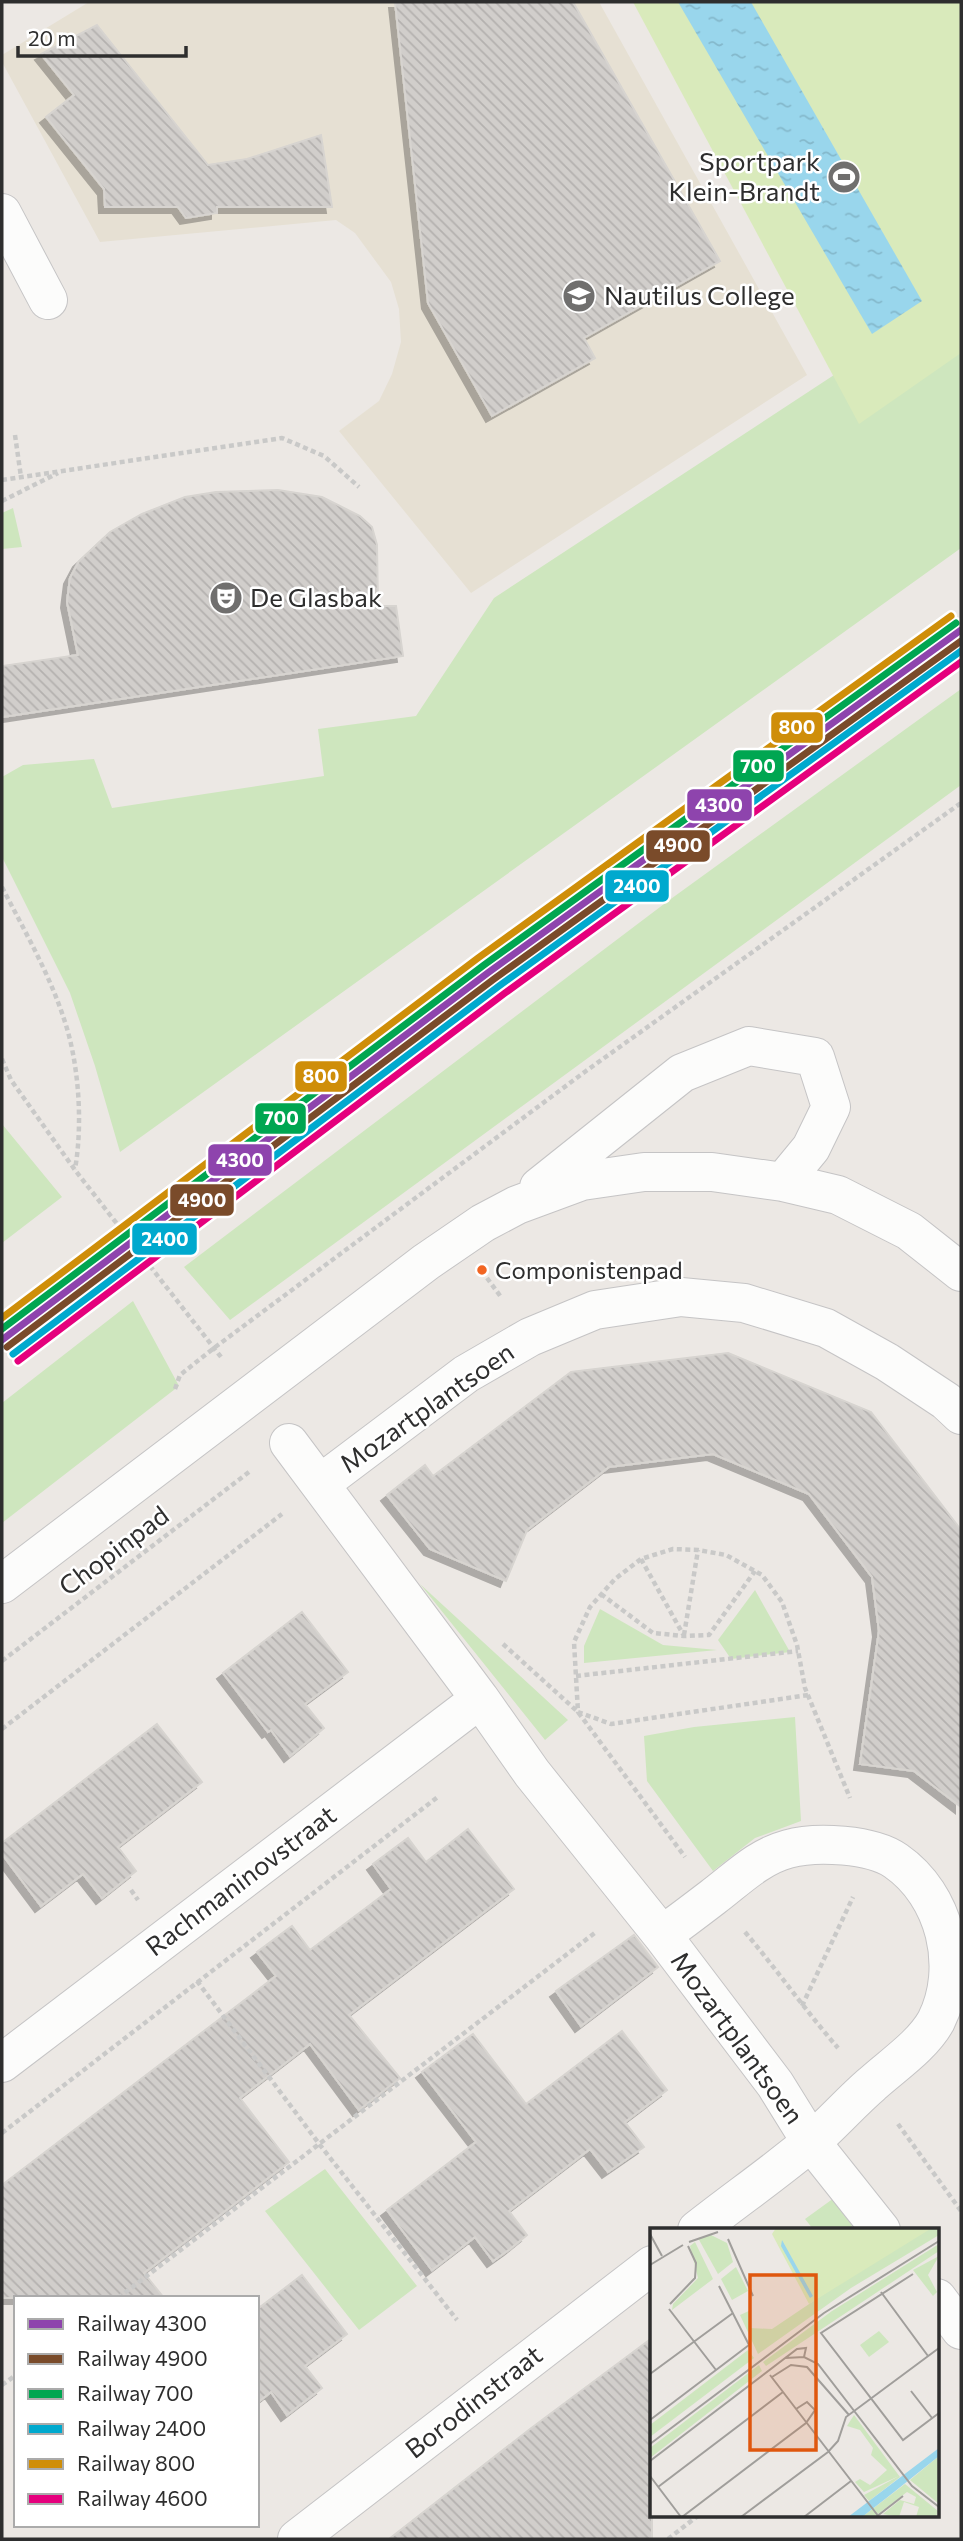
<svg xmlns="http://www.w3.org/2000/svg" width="963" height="2541" font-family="Commissioner,sans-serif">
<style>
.education{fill:#e6e0d3}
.green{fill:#cee6be}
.pitch{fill:#d9eabb}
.water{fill:url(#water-ripples)}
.building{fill:url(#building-back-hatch);stroke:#d7d4d0;stroke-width:2;filter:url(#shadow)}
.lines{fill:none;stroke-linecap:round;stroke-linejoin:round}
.minor-casing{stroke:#c5c4c5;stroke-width:40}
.path{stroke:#c9c9c8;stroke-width:4.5;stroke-dasharray:5 3.5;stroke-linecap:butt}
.minor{stroke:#fcfcfb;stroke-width:38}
.rail-1-casing{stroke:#fff;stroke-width:12}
.rail-2-casing{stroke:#fff;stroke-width:12}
.rail-3-casing{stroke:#fff;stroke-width:12}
.rail-4-casing{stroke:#fff;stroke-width:12}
.rail-5-casing{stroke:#fff;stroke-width:12}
.rail-6-casing{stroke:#fff;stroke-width:12}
.rail-1{stroke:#8e44ad;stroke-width:7}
.rail-2{stroke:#7a4b2a;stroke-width:7}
.rail-3{stroke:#00a651;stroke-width:7}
.rail-4{stroke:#00a9ce;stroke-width:7}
.rail-5{stroke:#cf8e09;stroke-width:7}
.rail-6{stroke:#e5007d;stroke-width:7}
.bus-dot{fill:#f26522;stroke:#fff;stroke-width:2.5}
.labels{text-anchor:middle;stroke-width:5;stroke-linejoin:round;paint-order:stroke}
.bus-label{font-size:24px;fill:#2e2e2e;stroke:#fff;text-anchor:start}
.poi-label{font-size:26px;fill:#2e2e2e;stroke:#fff;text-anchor:start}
.street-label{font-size:26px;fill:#2e2e2e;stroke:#fff}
.inset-road{fill:none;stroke:#a09e9b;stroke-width:2}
.view{fill:#df570e;fill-opacity:0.15;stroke:#df570e;stroke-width:3.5}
.inset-edge{fill:none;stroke:#2e2e2e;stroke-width:3.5}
.line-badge{stroke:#fff;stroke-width:2.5}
.badge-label{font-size:19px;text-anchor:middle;font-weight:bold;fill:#fff}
</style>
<defs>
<pattern id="water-ripples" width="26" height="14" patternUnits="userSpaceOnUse" patternTransform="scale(1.75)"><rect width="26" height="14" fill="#99d6ec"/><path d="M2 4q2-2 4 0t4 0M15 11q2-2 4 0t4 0" fill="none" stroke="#84b8cb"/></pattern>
<pattern id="building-back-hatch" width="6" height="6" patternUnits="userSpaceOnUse" patternTransform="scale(1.75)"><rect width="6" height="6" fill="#d1cecb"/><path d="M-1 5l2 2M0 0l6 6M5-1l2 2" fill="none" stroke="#b4b1af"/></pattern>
<filter id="shadow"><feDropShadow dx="-6" dy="6" stdDeviation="0" flood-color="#0004"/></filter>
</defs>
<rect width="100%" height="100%" fill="#ece8e4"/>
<path class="education" d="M 89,2 L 599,2 L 807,375 L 471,593 L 339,431 L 379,401 L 392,374 L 401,342 L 399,309 L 391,282 L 355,233 L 336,220 L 100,242 L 2,62 L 2,55 Z"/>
<path class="green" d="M 832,2 L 961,170 L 961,548 L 120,1152 L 95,1066 L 70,993 L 2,857 L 2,777 L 23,765 L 94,759 L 112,808 L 324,776 L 318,729 L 416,716 L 494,598 L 930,312 Z
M 13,508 L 22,547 L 2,549 L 2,513 Z
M 961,689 L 961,785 L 230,1320 L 184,1267 L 668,901 Z
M 2,1124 L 62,1197 L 2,1243 Z
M 133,1301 L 179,1386 L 2,1523 L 2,1403 Z
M 420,1584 L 568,1720 L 545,1740 Z
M 755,1590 L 790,1652 L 731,1659 L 718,1640 Z
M 600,1609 L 663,1645 L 717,1650 L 584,1663 L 584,1646 Z
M 795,1717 L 801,1821 L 755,1838 L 713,1871 L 647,1781 L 644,1736 L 694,1727 Z
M 325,2169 L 417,2286 L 359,2330 L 265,2211 Z
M 834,2198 L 854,2229 L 813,2229 L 805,2219 Z"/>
<path class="pitch" d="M 633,2 L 961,2 L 961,353 L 859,424 Z"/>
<path class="water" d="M 678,2 L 751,2 L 922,301 L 872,334 Z"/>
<path class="building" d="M 395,2 L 573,2 L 720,261 L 584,338 L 595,358 L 492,416 L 428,303 Z
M 97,25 L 208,165 L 247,159 L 321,135 L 332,207 L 217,207 L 217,213 L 186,218 L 178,207 L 105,207 L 104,189 L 46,117 L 74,95 L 41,54 Z
M 278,490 L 322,497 L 360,516 L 372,527 L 377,545 L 378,606 L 396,606 L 403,656 L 2,717 L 2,666 L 78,655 L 67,602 L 70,578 L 79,561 L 110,532 L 142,514 L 185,497 L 216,492 Z
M 728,1353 L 871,1412 L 961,1530 L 961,1807 L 914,1771 L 860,1764 L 879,1631 L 872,1577 L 809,1494 L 713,1454 L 609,1467 L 527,1530 L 506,1581 L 430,1549 L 387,1495 L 425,1465 L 433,1476 L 571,1372 Z
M 302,1612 L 348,1672 L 305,1704 L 324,1728 L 290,1756 L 271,1730 L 268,1732 L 223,1673 Z
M 157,1724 L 202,1782 L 118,1847 L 136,1871 L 102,1898 L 83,1874 L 41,1906 L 2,1854 L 2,1843 Z
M 468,1829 L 514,1889 L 349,2015 L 400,2078 L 359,2110 L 310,2044 L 240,2098 L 289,2162 L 144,2273 L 164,2298 L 2,2298 L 2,2185 L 276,1976 L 257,1952 L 292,1926 L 310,1950 L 391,1889 L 373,1864 L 408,1838 L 426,1862 Z
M 634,1935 L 658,1967 L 581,2026 L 556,1991 Z
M 622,2031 L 667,2090 L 625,2122 L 644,2147 L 608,2172 L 590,2149 L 509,2211 L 527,2235 L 510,2249 L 493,2261 L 475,2237 L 432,2270 L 387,2210 L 476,2142 L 422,2072 L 473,2034 L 526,2104 Z
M 302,2275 L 347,2334 L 305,2366 L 322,2388 L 287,2415 L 271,2392 L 257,2403 L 257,2303 L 260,2307 Z
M 652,2338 L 652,2539 L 389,2539 L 530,2429 Z"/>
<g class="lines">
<defs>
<path id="minor" d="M 2,213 L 48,300
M 539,1187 L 682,1073 L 749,1046 L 815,1057 L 831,1107 L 811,1148 L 783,1182
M 289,1443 L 480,1699 L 532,1773 L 662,1935 L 775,2084 L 811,2142 L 881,2230
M 320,1484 L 466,1374 L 530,1337 L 595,1310 L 681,1297 L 744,1303 L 826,1328 L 887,1362 L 946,1401 L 961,1415
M 2,1584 L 426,1262 L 483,1223 L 517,1205 L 582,1181 L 644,1172 L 712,1172 L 783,1182 L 838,1195 L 909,1231 L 961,1272
M 662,1935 C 679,1923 696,1910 713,1897 C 737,1879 758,1857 788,1849 C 816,1841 872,1844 896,1861 C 945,1895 963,1967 936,2021 C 922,2046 893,2065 872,2084 C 851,2102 832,2124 811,2142 C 774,2173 735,2200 697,2230
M 2,2063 L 480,1699
M 937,2298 L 961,2330
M 297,2539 L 652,2265"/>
</defs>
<use href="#minor" class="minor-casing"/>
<path class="path" d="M 15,435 L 21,477
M 2,480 L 282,438 L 324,456 L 359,487
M 2,501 L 58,473
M 2,887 C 24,930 49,973 64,1019 C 79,1063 83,1124 75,1169
M 2,1059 L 11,1080 L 75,1170 L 221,1357
M 487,1278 L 501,1297
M 175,1389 L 180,1375 L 214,1348 L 586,1071 L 961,803
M 641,1559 L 684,1636
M 601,1594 L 653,1633 L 684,1636 L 709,1635 L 755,1571
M 684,1635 L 698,1550
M 503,1644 L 578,1712 L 685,1857
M 2,1661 L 249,1472
M 576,1676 L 798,1651
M 808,1695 L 611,1724 L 578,1712 L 574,1642 L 590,1607 L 615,1579 L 641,1559 L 673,1549 L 698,1550 L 726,1555 L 762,1575 L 782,1602 L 797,1645 L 805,1688 L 850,1798
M 2,1729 L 282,1514
M 131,1890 L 138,1900
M 745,1932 C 777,1970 806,2011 838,2048
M 197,1981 L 320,2145 L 457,2320
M 802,2006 L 853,1897
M 898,2124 L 961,2211
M 2,2133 L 439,1796
M 118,2298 L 596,1932
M 2,2385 L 16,2375
M 668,2539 L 699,2515"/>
<use href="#minor" class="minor"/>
<defs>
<path id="rail-1" d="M 2,1340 L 489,972 L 961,630"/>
<path id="rail-2" d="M 7,1347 L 494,979 L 961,641"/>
<path id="rail-3" d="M 2,1329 L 484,965 L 956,623"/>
<path id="rail-4" d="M 13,1354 L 499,986 L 961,651"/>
<path id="rail-5" d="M 2,1318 L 478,958 L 951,616"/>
<path id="rail-6" d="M 18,1361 L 505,993 L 961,662"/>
</defs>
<use href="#rail-1" class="rail-1-casing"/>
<use href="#rail-2" class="rail-2-casing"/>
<use href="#rail-3" class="rail-3-casing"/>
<use href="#rail-4" class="rail-4-casing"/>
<use href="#rail-5" class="rail-5-casing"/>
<use href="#rail-6" class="rail-6-casing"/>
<use href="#rail-1" class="rail-1"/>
<use href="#rail-2" class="rail-2"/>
<use href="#rail-3" class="rail-3"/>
<use href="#rail-4" class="rail-4"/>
<use href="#rail-5" class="rail-5"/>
<use href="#rail-6" class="rail-6"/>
</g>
<defs>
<symbol id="stadium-disc" viewBox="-11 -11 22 22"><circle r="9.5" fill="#706f6e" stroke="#fff"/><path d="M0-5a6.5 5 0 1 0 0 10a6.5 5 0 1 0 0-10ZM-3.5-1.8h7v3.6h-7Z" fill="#fff"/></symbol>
<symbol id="school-disc" viewBox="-11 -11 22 22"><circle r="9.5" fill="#706f6e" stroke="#fff"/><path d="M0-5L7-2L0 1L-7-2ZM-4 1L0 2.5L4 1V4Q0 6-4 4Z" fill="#fff"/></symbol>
<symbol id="theatre-disc" viewBox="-11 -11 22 22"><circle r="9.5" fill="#706f6e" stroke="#fff"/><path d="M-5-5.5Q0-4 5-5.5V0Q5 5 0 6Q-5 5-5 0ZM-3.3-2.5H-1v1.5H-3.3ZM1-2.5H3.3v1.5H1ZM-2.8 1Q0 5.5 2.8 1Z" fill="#fff"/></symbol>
</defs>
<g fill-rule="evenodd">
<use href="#stadium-disc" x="825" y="158" width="38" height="38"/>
<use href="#school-disc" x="560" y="277" width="38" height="38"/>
<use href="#theatre-disc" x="207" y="579" width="38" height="38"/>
</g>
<circle class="bus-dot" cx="482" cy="1270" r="6"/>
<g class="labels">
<g class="bus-label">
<text x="495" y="1279">Componistenpad</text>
</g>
<g class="poi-label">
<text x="820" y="171" text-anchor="end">Sportpark<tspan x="820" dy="30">Klein-Brandt</tspan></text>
<text x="604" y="305">Nautilus College</text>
<text x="250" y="607">De Glasbak</text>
</g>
<g class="street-label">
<text transform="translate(427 1408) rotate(-35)" y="9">Mozartplantsoen</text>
<text transform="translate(114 1551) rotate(-37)" y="9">Chopinpad</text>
<text transform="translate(241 1881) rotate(-37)" y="9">Rachmaninovstraat</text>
<text transform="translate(737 2038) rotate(54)" y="9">Mozartplantsoen</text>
<text transform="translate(474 2402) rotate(-38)" y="9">Borodinstraat</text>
</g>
</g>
<g transform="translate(650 2228)">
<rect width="289" height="289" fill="#ece8e4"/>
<path d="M 272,0 L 289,0 L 289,7 L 201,60 L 108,126 L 90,87 L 101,82 L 100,100 L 122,101 ZM 61,7 L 77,15 L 83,34 L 68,46 L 48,10 ZM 45,14 L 63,51 L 22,82 L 23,76 L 48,50 L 40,18 ZM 289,16 L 289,23 L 116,138 L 113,134 L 182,83 ZM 86,39 L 98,63 L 82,72 L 71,51 ZM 229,103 L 239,114 L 219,129 L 210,117 ZM 98,122 L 104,130 L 0,209 L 0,197 ZM 109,137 L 112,143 L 0,230 L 0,220 ZM 204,187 L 250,249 L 219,273 L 214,267 L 249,248 L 214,264 L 205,254 L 210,251 L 220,257 L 237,242 L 221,227 L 223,220 L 210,202 L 197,198 ZM 289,228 L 289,276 L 260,252 ZM 255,256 L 288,283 L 286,289 L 266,289 L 269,279 L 254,274 L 249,289 L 233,286 L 250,272 L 264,276 L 266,269 L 257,264 L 224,289 L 212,289 Z" fill="#cee6be"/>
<path d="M 289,28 L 278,47 L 287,64 L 283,68 L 263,42 Z" fill="#cee6be"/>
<path d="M 126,0 L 282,0 L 159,76 L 122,6 Z" fill="#d9eabb"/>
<path d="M 132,12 L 163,68 L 160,70 L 131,18 ZM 289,220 L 289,228 L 244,264 L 212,289 L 198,289 Z" fill="#99d6ec"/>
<path class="inset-road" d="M 0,6 L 12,28M 78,11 L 103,68M 39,14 L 68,4M 0,37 L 33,17M 263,46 L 171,105 L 253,212 L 289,185M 231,64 L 278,128M 20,76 L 45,50 L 46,35 L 38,18M 19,81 L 66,142M 135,130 L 154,129 L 168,136 L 262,258 L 289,279M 0,146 L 83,85M 120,147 L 229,289M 122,149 L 141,137 L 157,139 L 199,187M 261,163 L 282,190M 0,192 L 99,117 L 69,58M 0,216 L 174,85 L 289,13M 0,233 L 147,121 L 156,120 L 154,129M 0,248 L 31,289M 8,259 L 133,164M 32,289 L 156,195 L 165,182 L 157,174 L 146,181M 91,289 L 178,224 L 188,213 L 196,189 L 289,120M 154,289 L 201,253M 226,289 L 253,268"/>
<path class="view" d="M 100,47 L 166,47 L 166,222 L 100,222 Z"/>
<rect width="289" height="289" class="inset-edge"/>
</g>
<g class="line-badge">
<rect x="770" y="711" width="54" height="33" rx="7" fill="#cf8e09"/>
<rect x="732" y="749" width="53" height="34" rx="7" fill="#00a651"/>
<rect x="686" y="788" width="67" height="34" rx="7" fill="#8e44ad"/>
<rect x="645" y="829" width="66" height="34" rx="7" fill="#7a4b2a"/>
<rect x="604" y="869" width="66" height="34" rx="7" fill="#00a9ce"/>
<rect x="294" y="1060" width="54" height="33" rx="7" fill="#cf8e09"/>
<rect x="254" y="1102" width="53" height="33" rx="7" fill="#00a651"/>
<rect x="207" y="1143" width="66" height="34" rx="7" fill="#8e44ad"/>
<rect x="169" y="1183" width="66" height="34" rx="7" fill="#7a4b2a"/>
<rect x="131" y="1222" width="67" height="34" rx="7" fill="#00a9ce"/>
</g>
<g class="badge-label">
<text x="797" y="734">800</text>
<text x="758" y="773">700</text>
<text x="719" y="812">4300</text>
<text x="678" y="852">4900</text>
<text x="637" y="893">2400</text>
<text x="321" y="1083">800</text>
<text x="281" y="1125">700</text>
<text x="240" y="1167">4300</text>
<text x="202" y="1207">4900</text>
<text x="165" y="1246">2400</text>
</g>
<rect width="963" height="2541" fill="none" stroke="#2e2e2e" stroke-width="7"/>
<rect x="14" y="2296" width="245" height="231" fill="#ffffff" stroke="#ababab" stroke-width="2"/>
<rect x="28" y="2319" width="35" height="10" fill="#8e44ad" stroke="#ababab" stroke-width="2"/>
<text x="77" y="2331" font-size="21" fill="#2e2e2e">Railway 4300</text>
<rect x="28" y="2354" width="35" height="10" fill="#7a4b2a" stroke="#ababab" stroke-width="2"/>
<text x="77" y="2366" font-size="21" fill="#2e2e2e">Railway 4900</text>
<rect x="28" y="2389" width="35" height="10" fill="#00a651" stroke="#ababab" stroke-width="2"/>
<text x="77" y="2401" font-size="21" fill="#2e2e2e">Railway 700</text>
<rect x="28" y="2424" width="35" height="10" fill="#00a9ce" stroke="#ababab" stroke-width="2"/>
<text x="77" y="2436" font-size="21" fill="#2e2e2e">Railway 2400</text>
<rect x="28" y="2459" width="35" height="10" fill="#cf8e09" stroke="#ababab" stroke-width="2"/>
<text x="77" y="2471" font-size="21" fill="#2e2e2e">Railway 800</text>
<rect x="28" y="2494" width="35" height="10" fill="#e5007d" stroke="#ababab" stroke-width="2"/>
<text x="77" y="2506" font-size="21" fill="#2e2e2e">Railway 4600</text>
<path d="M18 46v10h168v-10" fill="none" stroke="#2e2e2e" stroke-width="3.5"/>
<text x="28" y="46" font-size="21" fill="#2e2e2e" stroke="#ffffff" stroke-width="5" paint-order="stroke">20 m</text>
</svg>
